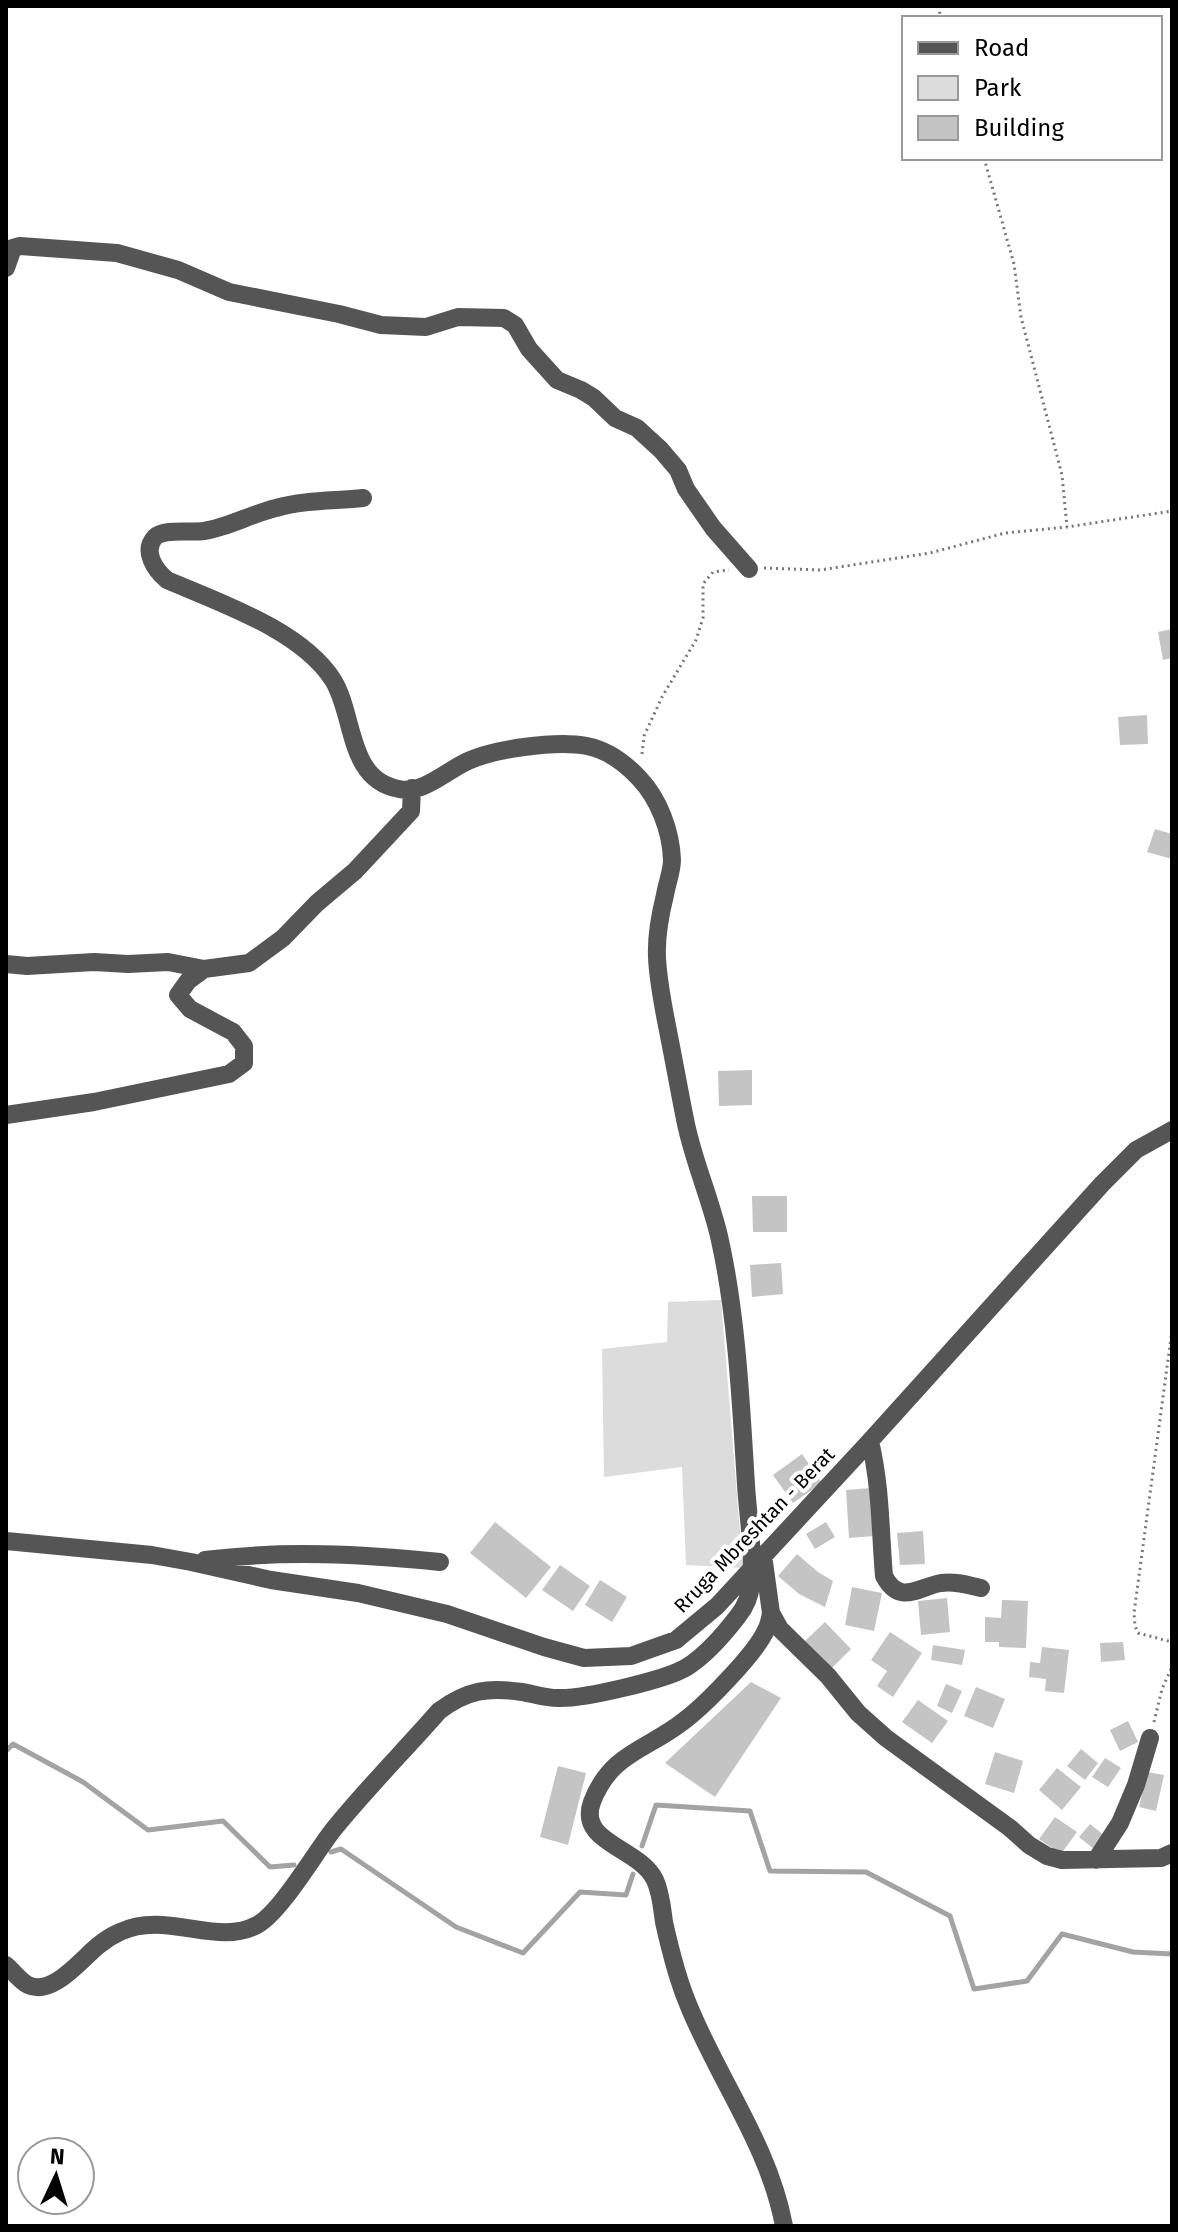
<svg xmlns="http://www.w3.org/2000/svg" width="1178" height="2232" font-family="'Fira Sans',sans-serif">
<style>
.green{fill:#dcdcdc}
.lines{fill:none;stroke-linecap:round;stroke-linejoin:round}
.stream{stroke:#a3a3a3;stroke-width:5}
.building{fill:#c4c4c4}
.path{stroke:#777;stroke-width:3;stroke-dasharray:2 4;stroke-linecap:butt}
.minor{stroke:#555;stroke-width:18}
.labels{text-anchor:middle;stroke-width:8;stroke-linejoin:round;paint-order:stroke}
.street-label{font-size:20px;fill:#000;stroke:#fff}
</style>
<rect width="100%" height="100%" fill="#fff"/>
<path class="green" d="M 721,1300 L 743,1568 L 686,1565 L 682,1467 L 604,1477 L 602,1349 L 667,1342 L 668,1302 Z"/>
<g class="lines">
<path class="stream" d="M 6,1751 L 13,1744 L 83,1782 L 148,1830 L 223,1821 L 270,1867 L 294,1865
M 642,1846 L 656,1805 L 750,1811 L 770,1871 L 866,1872 L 950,1916 L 974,1989 L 1027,1981 L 1062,1934 L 1133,1952 L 1172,1954
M 331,1852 L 341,1849 L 456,1927 L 523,1953 L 580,1892 L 626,1895 L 633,1874"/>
</g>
<path class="building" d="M 1172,629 L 1172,658 L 1163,660 L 1158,632 Z
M 1147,715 L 1148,744 L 1120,745 L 1118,717 Z
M 1155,829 L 1172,834 L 1172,859 L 1147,852 Z
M 752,1070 L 752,1105 L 719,1106 L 718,1071 Z
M 752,1196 L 787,1196 L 787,1232 L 753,1232 Z
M 781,1263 L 783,1294 L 752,1297 L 750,1265 Z
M 802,1454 L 822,1483 L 793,1503 L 773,1475 Z
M 871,1488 L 874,1536 L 849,1538 L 846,1490 Z
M 495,1522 L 551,1567 L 526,1598 L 470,1553 Z
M 826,1522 L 835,1537 L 815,1549 L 806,1534 Z
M 923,1531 L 925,1564 L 900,1565 L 897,1533 Z
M 797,1554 L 818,1572 L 833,1581 L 825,1607 L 799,1594 L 778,1576 Z
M 560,1565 L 590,1586 L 573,1611 L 542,1590 Z
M 600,1580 L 627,1597 L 612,1622 L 585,1605 Z
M 852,1587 L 882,1593 L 874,1631 L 845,1625 Z
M 947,1598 L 950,1632 L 921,1635 L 918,1601 Z
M 1002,1600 L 1028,1601 L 1026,1648 L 999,1647 L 999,1642 L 985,1642 L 985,1617 L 1001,1618 Z
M 825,1622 L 851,1649 L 832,1668 L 805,1641 Z
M 890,1632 L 922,1653 L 893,1697 L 877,1686 L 887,1671 L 871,1660 Z
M 1123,1642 L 1125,1660 L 1101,1662 L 1100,1643 Z
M 933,1645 L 965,1650 L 962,1665 L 931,1660 Z
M 1042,1647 L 1069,1650 L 1064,1693 L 1045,1691 L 1046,1679 L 1029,1677 L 1030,1662 L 1040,1663 Z
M 751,1682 L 781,1698 L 715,1797 L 665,1763 Z
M 946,1684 L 962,1691 L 952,1713 L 937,1706 Z
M 976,1687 L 1005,1699 L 993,1728 L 964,1716 Z
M 918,1700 L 948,1721 L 932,1743 L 902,1722 Z
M 1128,1721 L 1138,1742 L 1120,1751 L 1110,1730 Z
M 1081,1749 L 1098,1763 L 1085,1780 L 1067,1766 Z
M 995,1752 L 1023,1761 L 1014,1793 L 985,1784 Z
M 1105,1758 L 1121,1768 L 1108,1787 L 1092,1777 Z
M 558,1766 L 586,1773 L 568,1845 L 540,1837 Z
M 1057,1768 L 1081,1787 L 1062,1810 L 1039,1790 Z
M 1147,1772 L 1164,1775 L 1156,1811 L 1139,1807 Z
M 1055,1817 L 1077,1832 L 1061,1854 L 1039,1839 Z
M 1090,1824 L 1105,1836 L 1094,1849 L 1079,1837 Z"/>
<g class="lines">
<path class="path" d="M 938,6 L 941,18
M 984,158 L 1014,264 L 1021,317 L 1062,475 L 1067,527
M 764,568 L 820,570 L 930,553 L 1005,533 L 1067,527 L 1172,511
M 642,754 L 644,736 L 662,697 L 696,640 L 703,618 L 703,584 L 713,572 L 729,570
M 1172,1330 L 1134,1613 L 1135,1626 L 1138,1633 L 1172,1642
M 1154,1722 L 1162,1689 L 1172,1667"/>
<path class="minor" d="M 6,268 L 13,248 L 20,246 L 117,253 L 178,270 L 229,292 L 339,314 L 381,325 L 426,327 L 458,317 L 504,318 L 515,325 L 529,349 L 557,380 L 581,390 L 594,398 L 615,418 L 637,428 L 661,450 L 678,470 L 686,489 L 713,528 L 749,569
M 6,964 L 27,966 L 94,962 L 128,964 L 168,962 L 204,969
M 6,1115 L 94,1102 L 229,1074 L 244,1063 L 244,1046 L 233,1032 L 190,1009 L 178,995 L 188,981 L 204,969 L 249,963 L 283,938 L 317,903 L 355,871 L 411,811 L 412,788
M 870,1441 C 881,1488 880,1529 884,1576 C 900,1606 918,1587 941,1583 C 955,1581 968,1585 981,1588
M 6,1541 L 152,1555 L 191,1562 L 271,1580 L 358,1593 L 447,1614 L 544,1647 L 584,1658 L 631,1656 L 676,1640 L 717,1606 L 870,1441 L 1102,1184 L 1136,1150 L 1172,1130
M 763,1555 L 771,1613 L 780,1629 L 828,1676 L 858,1713 L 886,1738 L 1010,1828 L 1029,1845 L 1047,1856 L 1062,1860 L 1161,1858 L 1172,1853
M 205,1560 C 284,1550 362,1554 440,1562
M 771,1613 C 770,1618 769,1625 766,1630 C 756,1653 706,1704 685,1720 C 648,1750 611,1752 592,1802 C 577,1843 639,1847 655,1880 C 661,1893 662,1908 664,1922 C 670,1949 677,1978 688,2004 C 718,2079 769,2145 784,2226
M 1096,1860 L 1120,1823 L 1136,1785 L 1150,1738
M 6,1965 C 13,1971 20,1981 28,1985 C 53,1997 82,1958 99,1945 C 105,1940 113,1935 120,1932 C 166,1910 217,1947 257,1925 C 280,1913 315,1853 333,1830 C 366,1789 404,1751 439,1711 C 467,1690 488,1687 522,1692 C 534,1694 546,1698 558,1698 C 583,1699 666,1680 687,1667 C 706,1655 725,1633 738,1616 C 746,1606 750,1597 751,1584 C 754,1551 748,1517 746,1485 C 741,1404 737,1315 719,1236 C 710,1198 694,1162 686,1124 C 680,1095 675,1066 669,1036 C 664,1010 658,983 657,957 C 656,936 660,915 665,895 C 667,883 672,871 672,860 C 671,831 659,799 639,778 C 625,763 607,750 587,746 C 556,740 491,749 464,763 C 444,773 422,794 399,789 C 347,780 355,715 333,680 C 301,630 220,603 167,580 C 155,570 142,551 155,537 C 164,528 192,533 204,531 C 229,527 251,514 276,508 C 304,500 334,501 363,498"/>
</g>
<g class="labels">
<g class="street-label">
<text transform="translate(754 1530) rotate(-46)" y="7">Rruga Mbreshtan - Berat</text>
</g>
</g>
<rect width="1178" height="2232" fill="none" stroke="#000000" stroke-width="16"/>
<rect x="902" y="16" width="260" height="144" fill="#ffffff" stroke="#999999" stroke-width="2"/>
<rect x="918" y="42" width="40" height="12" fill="#555555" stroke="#999999" stroke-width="2"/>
<text x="974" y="56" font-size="24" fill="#000000">Road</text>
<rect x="918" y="76" width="40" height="24" fill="#dcdcdc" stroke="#999999" stroke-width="2"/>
<text x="974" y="96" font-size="24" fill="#000000">Park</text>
<rect x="918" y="116" width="40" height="24" fill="#c4c4c4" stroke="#999999" stroke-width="2"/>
<text x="974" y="136" font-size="24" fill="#000000">Building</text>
<g transform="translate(56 2176) rotate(4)"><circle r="38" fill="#ffffff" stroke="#999999" stroke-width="2"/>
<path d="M0-6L14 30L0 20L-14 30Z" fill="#000000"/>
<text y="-12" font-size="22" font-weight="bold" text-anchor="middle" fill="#000000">N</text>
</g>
</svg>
